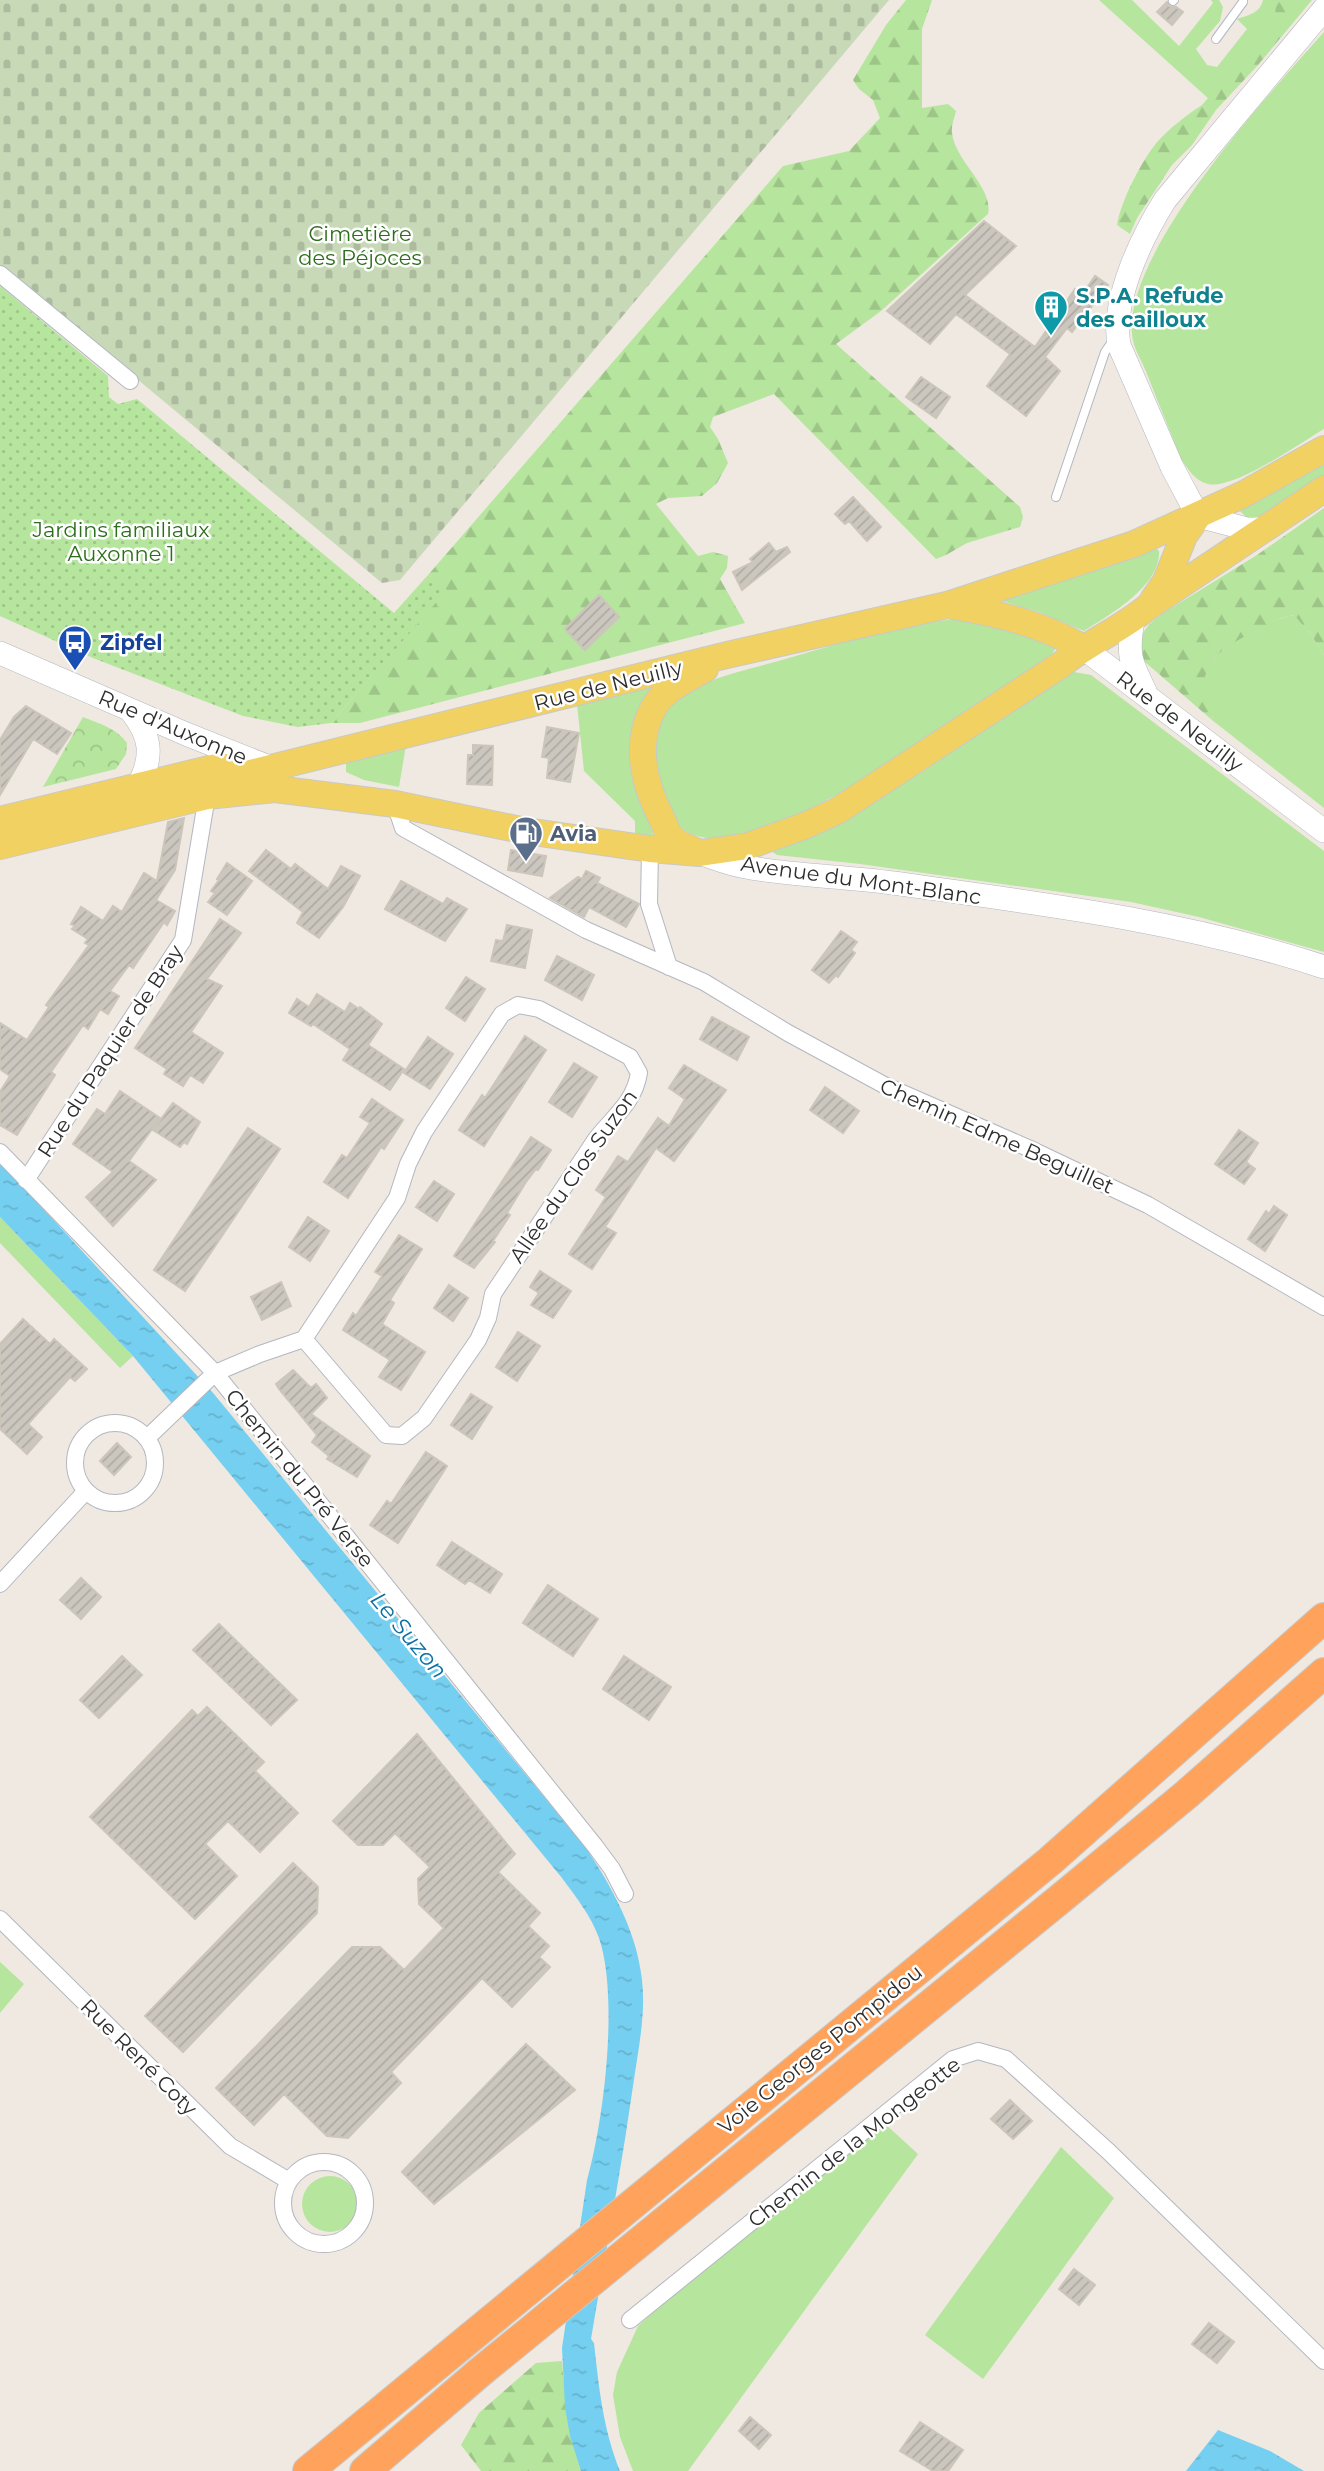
<svg xmlns="http://www.w3.org/2000/svg" width="1324" height="2471" viewBox="0 0 1324 2471" font-family="Montserrat,sans-serif">
<style>
.grass{fill:#b6e59e}
.forest{fill:url(#forest-firs)}
.cemetery{fill:url(#cemetery-stones)}
.park{fill:url(#park-crowns)}
.garden{fill:url(#garden-dots)}
.water{fill:url(#water-ripples)}
.building{fill:url(#building-hatch);stroke:#cbc5ba;stroke-width:2}
.lines{fill:none;stroke-linecap:round;stroke-linejoin:round}
.lane-casing{stroke:#b4b7c1;stroke-width:10}
.street-casing{stroke:#b4b7c1;stroke-width:18}
.secondary-casing{stroke:#b4b7c1;stroke-width:24}
.primary-casing{stroke:#c9c9c9;stroke-width:28}
.highway-casing{stroke:#c9c9c9;stroke-width:32}
.lane{stroke:#fff;stroke-width:8}
.street{stroke:#fff;stroke-width:16}
.secondary{stroke:#fff;stroke-width:23}
.primary{stroke:#f2d163;stroke-width:26}
.highway{stroke:#ffa35c;stroke-width:30}
.labels{text-anchor:middle;dominant-baseline:central;stroke-width:5;stroke-linejoin:round;paint-order:stroke}
.park-label{font-size:21px;fill:#2c6e1b;stroke:#fff}
.culture-label{font-size:21px;font-weight:bold;fill:#0d838f;stroke:#fff;text-anchor:start}
.transit-label{font-size:21px;font-weight:bold;fill:#164399;stroke:#fff;text-anchor:start}
.street-label{font-size:21px;fill:#2e2e2e;stroke:#fff}
.service-label{font-size:21px;font-weight:bold;fill:#4e5e75;stroke:#fff;text-anchor:start}
.water-label{font-size:23px;font-style:italic;fill:#0d6fa3;stroke:#fff}
</style>
<defs>
<pattern id="forest-firs" width="22" height="20" patternUnits="userSpaceOnUse" patternTransform="scale(1.75)"><rect width="22" height="20" fill="#b6e59e"/><path d="M5 1l3.5 6h-7zM16 11l3.5 6h-7z" fill="#9dc588"/></pattern>
<pattern id="cemetery-stones" width="16" height="16" patternUnits="userSpaceOnUse" patternTransform="scale(1.75)"><rect width="16" height="16" fill="#c8d9b8"/><path d="M2 7V4a2 2 0 0 1 4 0v3zM10 15v-3a2 2 0 0 1 4 0v3z" fill="#acbb9e"/></pattern>
<pattern id="park-crowns" width="20" height="18" patternUnits="userSpaceOnUse" patternTransform="scale(1.75)"><rect width="20" height="18" fill="#b6e59e"/><path d="M2 6a3 3 0 1 1 6 0M12 15a3 3 0 1 1 6 0" fill="none" stroke="#9dc588"/></pattern>
<pattern id="garden-dots" width="8" height="8" patternUnits="userSpaceOnUse" patternTransform="scale(1.75)"><rect width="8" height="8" fill="#b6e59e"/><path d="M2 2h.1M6 6h.1" fill="none" stroke="#9dc588" stroke-width="1.8" stroke-linecap="round"/></pattern>
<pattern id="water-ripples" width="26" height="14" patternUnits="userSpaceOnUse" patternTransform="scale(1.75)"><rect width="26" height="14" fill="#75cff0"/><path d="M2 4q2-2 4 0t4 0M15 11q2-2 4 0t4 0" fill="none" stroke="#66b2ce"/></pattern>
<pattern id="building-hatch" width="6" height="6" patternUnits="userSpaceOnUse" patternTransform="scale(1.75)"><rect width="6" height="6" fill="#cbc7bf"/><path d="M-1 1l2-2M0 6l6-6M5 7l2-2" fill="none" stroke="#afaba4"/></pattern>
</defs>
<rect width="100%" height="100%" fill="#efe9e1"/>
<path class="grass" d="M1099 0H1132L1179 46 1213 3 1211 0H1219L1223 7 1220 21 1196 49 1207 65 1217 67 1247 29 1237 19C1249 15 1260 13 1263 0H1299L1209 99Z
M1324 32V429C1300 443 1234 490 1208 484 1195 481 1188 469 1181 459 1170 431 1158 402 1147 374 1143 363 1135 351 1133 340 1116 259 1272 91 1324 32Z
M1324 462V477L1266 517H1246L1239 510Z
M1156 548 1159 551C1161 586 1109 615 1084 631L1039 612 1002 601 1005 597Z
M1295 615 1310 633 1324 655V808L1212 720C1216 706 1203 697 1203 684 1202 651 1268 619 1295 615Z
M954 619 972 620 1053 645 1055 649 1052 655C994 694 938 734 879 770 830 799 777 832 719 838 694 840 673 828 665 804 658 783 649 736 660 716 668 701 692 688 707 682 733 672 762 666 789 658 843 642 897 626 954 619Z
M1074 672 1091 675 1324 851V952L1199 917 1131 902 860 864 777 855 770 850 833 825 922 772 1066 674Z
M663 683 637 774 654 839 635 835V821L584 771 577 704Z
M406 745 399 787 364 780 346 772V761Z
M0 1217 133 1356 120 1368 0 1243Z
M0 1962 24 1984 0 2013Z
M884 2123 918 2154 688 2471H633L620 2437 613 2395 617 2372 638 2326 680 2288Z
M1061 2147 1114 2198 983 2379 925 2335Z
M302 2204a28 28 0 1 1 56 0a28 28 0 1 1-56 0Z"/>
<path class="forest" d="M906 0H932L922 29V108L948 104 956 111C954 119 951 126 952 133 955 161 994 188 988 214L881 311 836 344 1020 507 1023 517 1020 527 967 543 946 555 936 559 774 394 713 417 710 427 718 439 728 463 717 483 702 496 668 498 656 504 698 556 713 552 728 556 727 568 720 579 745 623 360 723H331L446 590 428 575 783 166 849 151 880 118 873 100 859 89 853 80 886 25Z
M1276 0H1312L1258 65 1216 110 1192 145 1172 165 1137 218 1130 234 1117 225C1121 201 1142 159 1159 140 1171 127 1187 115 1202 105L1275 20Z
M1324 508V655L1310 633 1294 615C1276 618 1265 626 1249 634 1224 648 1210 655 1203 684 1210 696 1216 706 1212 720L1145 662C1132 642 1144 628 1160 615L1257 555Z
M562 2361C565 2400 570 2434 581 2471H481L461 2445 479 2413 536 2363Z"/>
<path class="cemetery" d="M0 0H889L400 580 382 583 0 265Z"/>
<path class="park" d="M83 717C100 724 116 728 127 743L126 754 116 769 43 787Z"/>
<path class="garden" d="M0 286 108 376 109 397 118 404 137 399 394 613 428 575 447 590 331 723 298 727 243 716 93 658 0 616Z"/>
<path class="water" d="M0 1162 214 1394 586 1848C612 1887 637 1932 642 1980 646 2015 638 2051 633 2086 621 2171 605 2255 591 2339L594 2343C599 2388 603 2429 620 2471H581L570 2436 565 2407 562 2348 587 2180C604 2120 619 1997 599 1938 591 1916 576 1897 562 1878L133 1356 0 1217Z
M1218 2430 1270 2451 1304 2471H1186Z"/>
<path class="building" d="M1167 2 1169 6 1176 7 1183 12 1172 25 1157 12Z
M984 221 1016 246 965 295 1035 347 1075 289 1082 295 1095 276 1108 285 1072 332 1067 328 1045 357 1060 371 1026 416 987 386 1010 354 956 314 930 344 887 311Z
M921 377 950 397 936 418 906 397Z
M853 497 881 527 867 541 849 521 845 524 835 514Z
M769 543 776 552 787 547 790 552 742 590 733 572 753 562 750 559Z
M599 595 619 617 585 650 565 629Z
M26 706 71 733 57 754 33 739 0 795V740L14 717Z
M547 727 579 733 570 782 547 778 549 758 542 757Z
M473 745 493 746 492 785 467 784 468 755H473Z
M184 818 175 870 156 900 175 911 167 925 164 922 133 968 129 965 110 991 119 996 108 1014 100 1009 88 1029 83 1025 51 1072 55 1075 17 1135 0 1125V1092L10 1076 0 1069V1023L27 1040 49 1007 46 1005 89 945 85 943 88 939 72 929 75 926 71 924 81 907 103 921 113 906 122 912 144 873 157 881 168 822Z
M266 850 291 869 295 864 328 889 341 866 360 876 343 907 319 938 297 923 303 912 249 871Z
M511 850 546 856 542 876 508 870Z
M227 863 252 881 227 915 208 902 215 893 211 891 219 880 217 879Z
M586 871 600 878 597 883 639 904 626 927 589 907 584 917 550 898 578 877 582 879Z
M401 881 443 904 447 898 467 909 445 941 385 909Z
M220 919 241 933 207 979 222 986 191 1032 223 1053 203 1083 190 1075 183 1086 164 1074 167 1069 135 1048Z
M507 925 532 930 525 968 491 961 496 940 503 941Z
M841 931 857 942 851 950 855 953 838 977 836 975 829 983 812 970Z
M557 956 594 975 582 1000 545 980Z
M466 977 485 989 465 1021 446 1008Z
M317 994 345 1012 350 1003 359 1009 360 1007 382 1024 368 1045 404 1069 390 1090 343 1060 350 1049 313 1024 311 1026 289 1013 297 999 309 1007Z
M712 1017 749 1037 737 1060 700 1039Z
M525 1036 546 1050 484 1146 459 1130 482 1095 485 1098Z
M428 1037 453 1054 430 1089 404 1073Z
M574 1063 597 1077 572 1117 549 1102Z
M684 1065 726 1090 674 1161 656 1148 605 1227 616 1233 592 1269 569 1254 606 1197 596 1190 618 1156 628 1162 658 1118 669 1126 685 1099 669 1088Z
M825 1087 859 1111 843 1133 810 1110Z
M120 1091 160 1118 129 1161 156 1180 113 1226 86 1197 113 1172 73 1144 97 1109 105 1114Z
M372 1099 403 1120 384 1149 381 1147 348 1198 324 1182 342 1155 347 1158 370 1123 360 1117Z
M173 1103 200 1122 187 1144 184 1142 180 1147 153 1130Z
M248 1128 280 1149 185 1291 154 1270Z
M1239 1130 1258 1143 1246 1162 1255 1169 1244 1184 1215 1164Z
M531 1137 551 1150 538 1170 536 1169 526 1182 507 1213 510 1215 493 1241 495 1242 474 1268 454 1256Z
M434 1181 454 1194 437 1221 416 1207Z
M1274 1206 1287 1215 1265 1251 1248 1239 1266 1211 1269 1214Z
M308 1217 329 1231 310 1261 289 1247Z
M399 1235 422 1249 390 1300 394 1303 382 1324 425 1352 401 1390 379 1377 390 1360 343 1330 353 1313 356 1316 382 1276 375 1272Z
M540 1271 571 1291 553 1318 531 1305 539 1293 530 1287Z
M281 1282 291 1306 262 1320 251 1297Z
M449 1285 468 1298 453 1321 434 1308Z
M23 1319 50 1344 54 1339 87 1369 75 1381 70 1377 28 1424 42 1437 27 1454 0 1429V1344Z
M518 1332 540 1346 517 1381 496 1367Z
M293 1370 311 1388 316 1384 327 1398 311 1414 370 1456 357 1477 327 1459 329 1456 312 1442 317 1435 279 1389 276 1384Z
M471 1394 492 1407 472 1439 451 1425Z
M117 1443 131 1457 114 1475 100 1461Z
M426 1452 447 1466 398 1543 370 1525 387 1501 391 1504Z
M452 1542 502 1574 490 1593 469 1580 465 1584 437 1565Z
M81 1578 101 1597 81 1619 60 1600Z
M548 1585 598 1619 573 1656 523 1623Z
M219 1624 297 1700 271 1725 193 1650Z
M122 1656 142 1675 99 1718 80 1700Z
M624 1656 671 1687 649 1720 603 1689Z
M207 1707 264 1762 255 1771 298 1813 260 1852 228 1821 205 1844 237 1876 195 1919 90 1817 192 1710 198 1716Z
M417 1734 515 1854 498 1872 540 1913 528 1926 549 1946 539 1957 550 1967 512 2007 482 1978 391 2072 401 2083 348 2138 327 2136 284 2094 254 2125 216 2088 352 1947H380L404 1970 444 1928 419 1904 418 1879 430 1867 395 1833 383 1845H358L333 1821Z
M293 1863 318 1887 317 1913 183 2052 145 2016Z
M526 2044 575 2090 434 2204 402 2172Z
M1010 2100 1032 2121 1013 2139 991 2119Z
M1074 2269 1095 2285 1079 2305 1059 2289Z
M1209 2323 1234 2342 1217 2363 1192 2344Z
M750 2417 771 2435 759 2449 739 2431Z
M920 2422 963 2450 948 2471H933L900 2451Z"/>
<g class="lines">
<g class="lane-casing">
<path id="lane" d="M1173 1 1174 0
M1216 39 1243 2
M1056 497 1105 352 1114 339"/>
</g>
<g class="street-casing">
<path id="street" d="M0 274 130 381
M395 804 403 828 586 930 704 982 788 1033 884 1085 1028 1148 1148 1205 1324 1307
M650 849 649 904 669 967
M0 1152 215 1373 595 1846 612 1869 625 1894
M26 1180 183 940 207 796
M75 1463a40 40 0 1 1 80 0a40 40 0 1 1-80 0Z
M147 1438 215 1373 260 1354 304 1339 397 1198 408 1164 424 1132 502 1014 518 1005 539 1009 630 1057 639 1073C634 1103 614 1116 596 1139L493 1294 488 1318 478 1340 424 1418 402 1436 386 1435 304 1339
M0 1584 86 1491
M0 1919 230 2146 289 2181
M283 2203a41 41 0 1 1 82 0a41 41 0 1 1-82 0Z
M630 2320 953 2059 978 2051 1006 2059 1108 2151 1324 2361"/>
</g>
<g class="secondary-casing">
<path id="secondary" d="M1264 529H1247L1198 516 1172 467 1119 345C1111 300 1142 237 1165 200L1324 9
M1133 620C1127 654 1130 661 1145 691
M1082 647 1324 831
M0 653 186 734 269 767
M131 711C151 736 154 756 138 786
M700 853C713 858 727 863 741 866 788 876 844 876 893 883 1038 903 1185 921 1324 967"/>
</g>
<g class="primary-casing">
<path id="primary" d="M1153 600 1166 581 1184 536 1198 516
M948 605C999 614 1037 622 1082 647
M214 782 727 655 947 605 1134 544 1244 494 1324 449
M0 820 217 767H234
M0 846 207 796 275 789 395 804 526 831 650 849 700 853 748 846 804 826 837 811 1062 664C1089 642 1122 629 1149 606L1324 489
M695 851C689 847 677 844 672 838 667 834 665 825 662 819 644 784 633 744 654 707 663 690 689 678 705 669"/>
</g>
<g class="highway-casing">
<path id="highway" d="M308 2471 1050 1861 1324 1618
M365 2471 479 2373 1060 1899 1187 1794 1324 1673"/>
</g>
<use href="#lane" class="lane"/>
<use href="#street" class="street"/>
<use href="#secondary" class="secondary"/>
<use href="#primary" class="primary"/>
<use href="#highway" class="highway"/>
</g>
<defs>
<g id="building-pin" transform="scale(1.75)"><path d="M0 17L-7.5 6A9.5 9.5 0 1 1 7.5 6Z" fill="#0f9aa8" stroke="#fff"/><path d="M-4-6H4V6H1V3H-1V6H-4ZM-2.5-4.3h1.7v1.8h-1.7ZM.8-4.3h1.7v1.8H.8ZM-2.5-1h1.7V.8h-1.7ZM.8-1h1.7V.8H.8Z" fill="#fff"/></g>
<g id="bus-pin" transform="scale(1.75)"><path d="M0 17L-7.5 6A9.5 9.5 0 1 1 7.5 6Z" fill="#1a4fb4" stroke="#fff"/><path d="M-5-6H5V4H4V6H2V4H-2V6H-4V4H-5ZM-3.5-4V0h7V-4ZM-3.5 1.2v1.5H-2V1.2ZM2 1.2v1.5H3.5V1.2Z" fill="#fff"/></g>
<g id="fuel-pin" transform="scale(1.75)"><path d="M0 17L-7.5 6A9.5 9.5 0 1 1 7.5 6Z" fill="#5c6f8a" stroke="#fff"/><path d="M-5.5-6h7V0h2V4h1.3V-2.5L3-4.5l.8-.8L6-3V5H2.5V1h-1V6h-7ZM-4.2-4.7v3.2H.2V-4.7Z" fill="#fff"/></g>
</defs>
<g fill-rule="evenodd">
<use href="#building-pin" x="1051" y="307"/>
<use href="#bus-pin" x="75" y="642"/>
<use href="#fuel-pin" x="526" y="833"/>
</g>
<g class="labels">
<g class="park-label">
<text x="360" y="233">Cimetière<tspan x="360" dy="24">des Péjoces</tspan></text>
<text x="121" y="529">Jardins familiaux<tspan x="121" dy="24">Auxonne 1</tspan></text>
</g>
<g class="culture-label">
<text x="1076" y="295">S.P.A. Refude<tspan x="1076" dy="24">des cailloux</tspan></text>
</g>
<g class="transit-label">
<text x="100" y="642">Zipfel</text>
</g>
<g class="street-label">
<text transform="translate(608 685) rotate(-14)">Rue de Neuilly</text>
<text transform="translate(1180 721) rotate(37)">Rue de Neuilly</text>
<text transform="translate(173 727) rotate(23)">Rue d'Auxonne</text>
<text transform="translate(861 880) rotate(8)">Avenue du Mont-Blanc</text>
<text transform="translate(110 1051) rotate(-57)">Rue du Paquier de Bray</text>
<text transform="translate(997 1136) rotate(24)">Chemin Edme Beguillet</text>
<text transform="translate(573 1176) rotate(-55)">Allée du Clos Suzon</text>
<text transform="translate(300 1478) rotate(51)">Chemin du Pré Verse</text>
<text transform="translate(820 2049) rotate(-39)">Voie Georges Pompidou</text>
<text transform="translate(139 2057) rotate(45)">Rue René Coty</text>
<text transform="translate(854 2142) rotate(-38)">Chemin de la Mongeotte</text>
</g>
<g class="service-label">
<text x="550" y="833">Avia</text>
</g>
<g class="water-label">
<text transform="translate(409 1635) rotate(50)">Le Suzon</text>
</g>
</g>
</svg>
